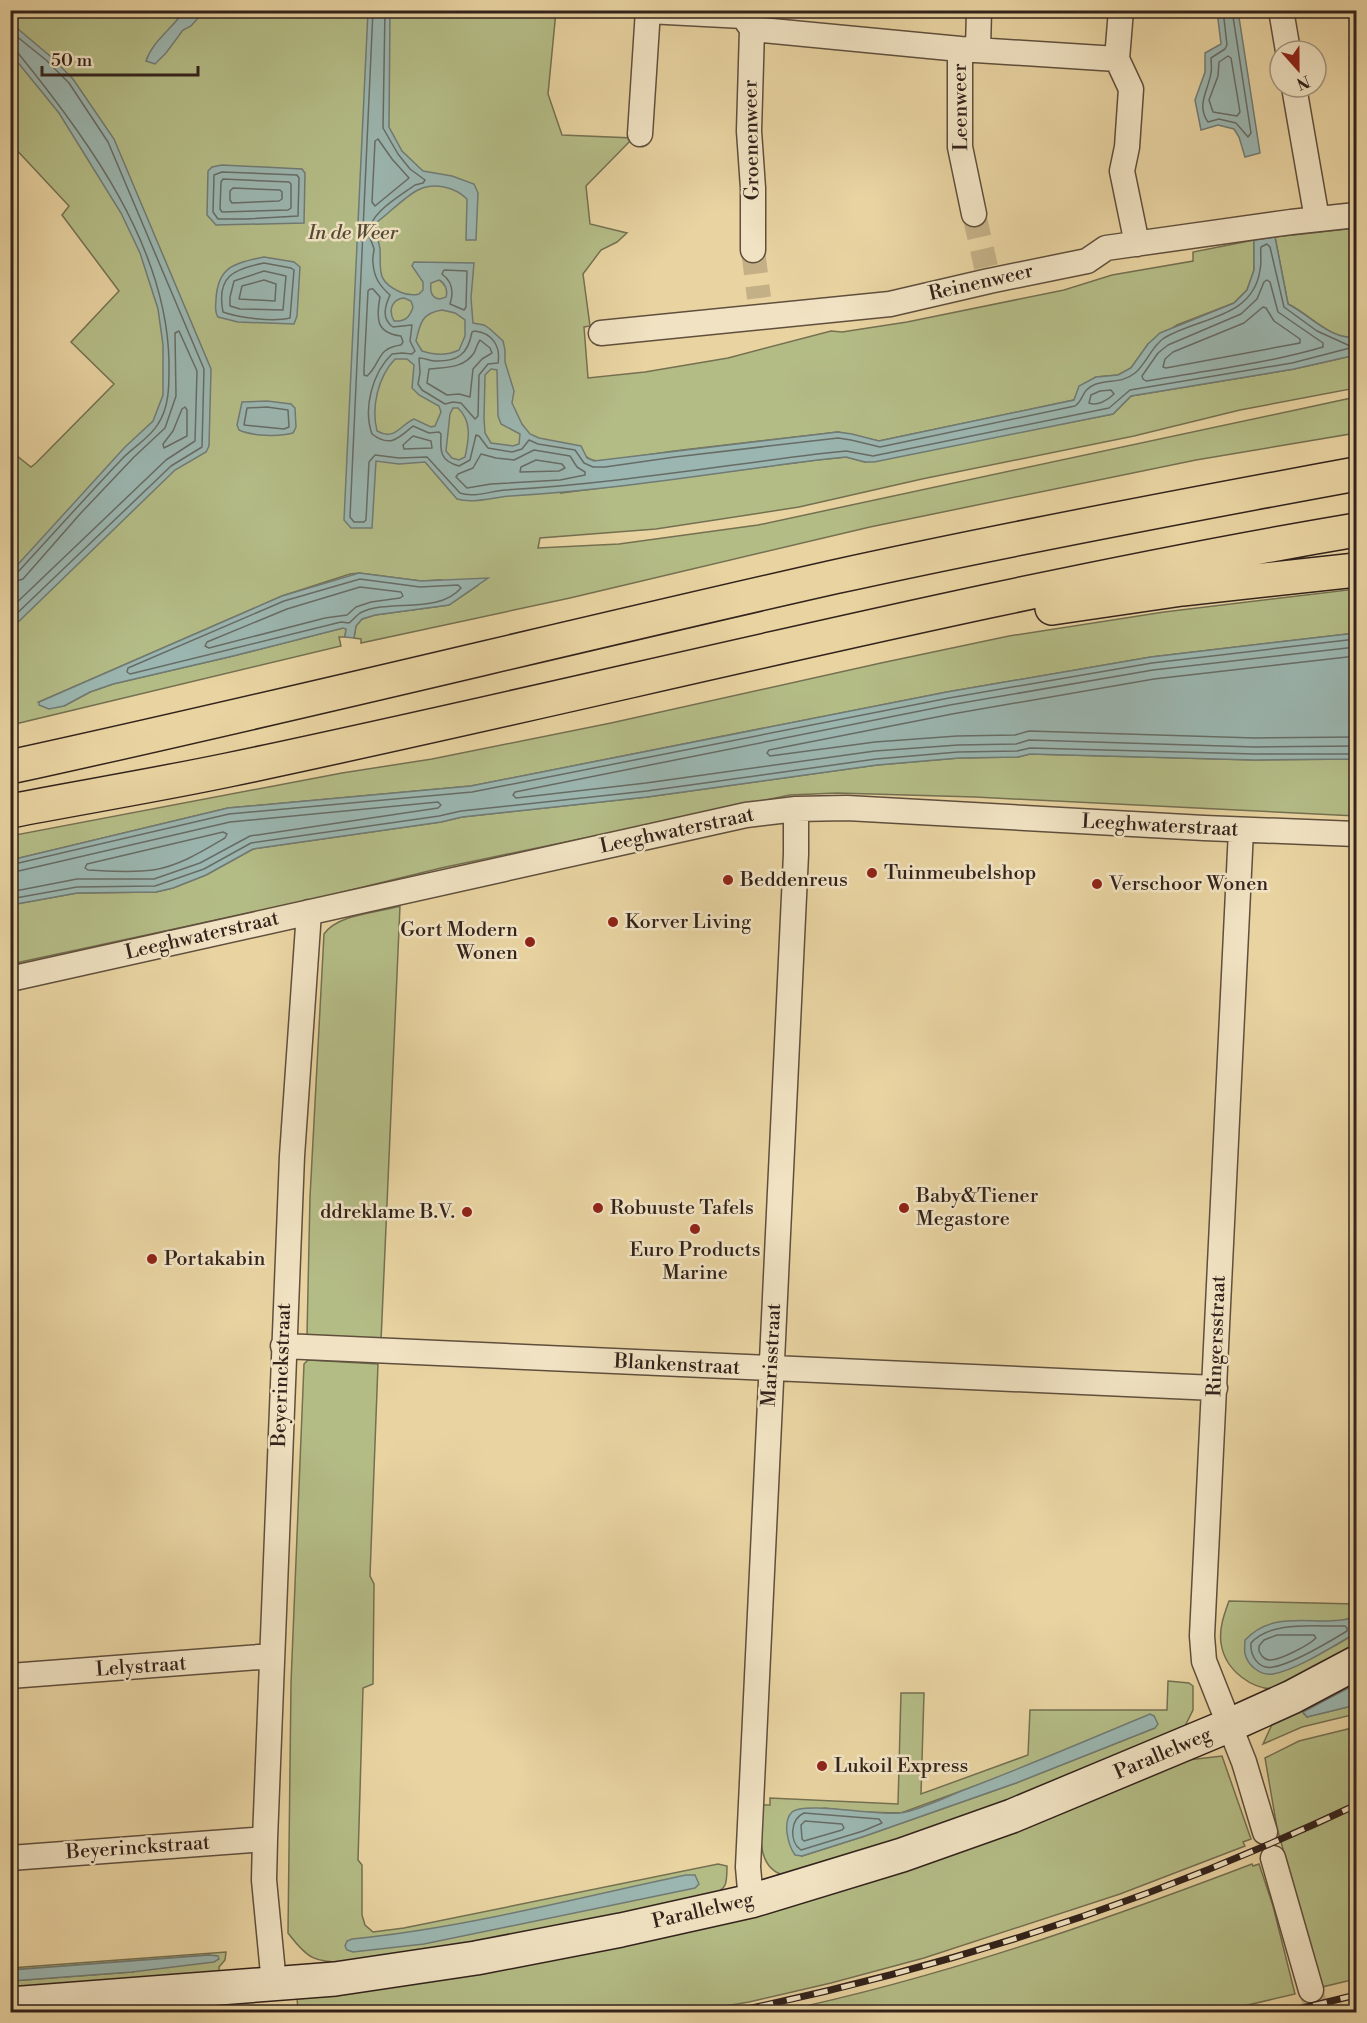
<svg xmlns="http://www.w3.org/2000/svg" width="1367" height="2023" viewBox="0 0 1367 2023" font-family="'Libre Bodoni',serif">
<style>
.green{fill:#b4bc86;stroke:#747051;stroke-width:1.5;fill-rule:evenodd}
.water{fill:#9bb6b0;stroke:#717b75;stroke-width:1.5;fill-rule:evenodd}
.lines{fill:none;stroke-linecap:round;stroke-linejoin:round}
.shore{stroke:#676c66;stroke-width:1.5}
.minor-tunnel{stroke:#c4b086;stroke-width:24;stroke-dasharray:24 12;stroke-linecap:butt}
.minor-casing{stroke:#604f3d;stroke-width:27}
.secondary-casing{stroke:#33231c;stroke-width:36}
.motorway-casing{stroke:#33231c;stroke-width:36}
.minor{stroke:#f0e2c2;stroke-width:24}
.secondary{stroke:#f0e2c2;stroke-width:33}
.motorway{stroke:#e8d3a1;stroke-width:33}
.rail-casing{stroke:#33231c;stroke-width:7}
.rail{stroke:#f0e2c2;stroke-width:4.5;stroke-dasharray:14;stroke-linecap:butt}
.poi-dot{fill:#8f2418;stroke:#f0e2c2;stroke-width:2}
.labels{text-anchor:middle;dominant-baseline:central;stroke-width:5;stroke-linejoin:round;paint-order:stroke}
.street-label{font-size:20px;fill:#33231c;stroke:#f0e2c2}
.park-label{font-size:20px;font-style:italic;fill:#534936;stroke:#f0e2c2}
.poi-label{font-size:20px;fill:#33231c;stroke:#f0e2c2;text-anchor:start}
</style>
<rect width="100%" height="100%" fill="#e8d3a1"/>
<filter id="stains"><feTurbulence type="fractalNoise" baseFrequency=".00333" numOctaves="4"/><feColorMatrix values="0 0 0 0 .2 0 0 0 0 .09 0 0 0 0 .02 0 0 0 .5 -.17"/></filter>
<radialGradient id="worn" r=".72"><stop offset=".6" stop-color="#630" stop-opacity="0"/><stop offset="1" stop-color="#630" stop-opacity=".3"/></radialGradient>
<path class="green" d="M11 11H556L548 94 562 135 633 138 586 186 590 224 627 233 617 242 601 250 583 274 590 326 584 327 588 378 645 372 728 358 831 331 842 332 907 322 1064 290 1112 275 1193 261V252L1254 240V270L1247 290 1234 303 1177 325 1148 344 1131 368 1118 375 1096 377 1080 386 1074 400 879 441 838 432 674 451 605 461C596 461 589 461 584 454L561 493 817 460 846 457 865 462 1113 414 1131 396 1294 369 1356 355V388L1240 410 1134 436 922 479 799 507 656 529 540 538 538 548 619 544 758 525 1356 397V433L1196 460 870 527 570 598 361 643V639L354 638 356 626 362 619 375 615 449 605 477 586 440 580 421 581 359 573 350 574 282 596 39 702 64 706 90 692 113 684 233 656 343 628 346 629 345 637H339L341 646 11 725V453L12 452 31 467 36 463 114 384 71 342 119 291 62 215 69 206 11 144V132L13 129 10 127Z
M1356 228V337C1330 340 1311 315 1288 304L1275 237Z
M1356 589V633L1151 657 947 692 471 786 228 808 11 860 10 836 342 773 432 759 611 723 881 663 1009 636 1164 612Z
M1030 754 1255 760 1356 759V816L975 797 837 793 790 795 441 868 310 900 11 964 10 905 77 893 156 892 173 888 206 875 253 849 441 822 462 817 647 797 877 765 959 758 1018 757Z
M400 906 381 1341 307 1335 310 1197 324 934C338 914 377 913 400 906Z
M308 1360 378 1364 370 1576 374 1584 373 1684 363 1688 358 1860 362 1865V1915L365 1925 373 1932 404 1928 718 1864 727 1866C727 1886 727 1888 709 1897L614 1917 350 1963C315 1961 310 1962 288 1933L291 1683 304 1364Z
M1229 1601 1356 1604V1616L1345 1620 1336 1645 1356 1633V1650L1279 1689C1253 1691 1225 1671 1221 1643 1219 1628 1224 1615 1229 1601Z
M1356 1675V1684L1303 1713 1307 1717 1356 1705V1714L1302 1727 1263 1744 1275 1718Z
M1168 1681 1189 1683 1193 1686V1710L1182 1732 1045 1790 788 1876C754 1871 761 1830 762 1805H770V1798L898 1804 901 1693H924L921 1794 1028 1755 1030 1710H1167ZM1150 1715 1154 1716 1155 1728 1016 1783 865 1836 802 1856 824 1808 860 1812 901 1813 1013 1772Z
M1356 1727V1979L1322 1987 1277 1828 1265 1758 1299 1741Z
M1222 1756 1251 1839 1243 1842 1245 1846 1120 1894 924 1958 831 1983 749 2002 689 2012H298L297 1997 446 1978 1179 1761Z
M1252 1864 1253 1866 1259 1864 1273 1906 1295 1994 1218 2012H778C940 1978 1097 1923 1252 1864Z
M226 1952 225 1960 219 1967V1974L11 1990V1981L132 1972 210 1955 11 1970V1968Z"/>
<path class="water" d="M184 11H209L198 18 191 26 183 30 166 53 155 64 146 61C153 40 173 28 184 11Z
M368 11H390L389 127 402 151 423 171 452 176 474 184 478 193 476 240H466L467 199C455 187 434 182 418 190 407 195 388 214 377 222 373 235 379 238 380 249 381 271 376 281 400 292 407 295 412 296 419 294L423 290V282L412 266 414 262 474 263 471 298 473 323 484 325 490 329 503 341 505 350V362L514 391 512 403 522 424 530 434 539 438 581 446 587 458 594 461 838 432 852 434 879 441 1074 400 1079 386 1096 377 1118 375 1131 368 1148 344 1160 333 1234 303 1247 290 1254 270V240L1275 237 1288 304C1310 315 1330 340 1356 337V355L1294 369 1131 396 1113 414 874 462H865L846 457 817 460C716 473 614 490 511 496 494 497 473 504 457 499L425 462 399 464 376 461 372 528H351L344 520ZM439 280C445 283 448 290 446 297L440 299C431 298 430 291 431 283ZM404 298 411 301 413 307C410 317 405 322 394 321 388 310 392 299 404 298ZM442 310 455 313 465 320V336L459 350C446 356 435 355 422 351L416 341C420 323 422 313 442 310ZM395 359H407L414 365 412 388 419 395 439 406 441 412 435 426 431 427 414 419C400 425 395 441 377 431 371 407 378 377 395 359ZM491 369 497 370 498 416 501 424 520 434 519 444 513 446 491 443 485 433 484 419 485 375ZM453 408H458C472 421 469 439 465 457L459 460 452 458 446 451 450 414Z
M1217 11H1238L1260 153 1245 157 1239 137 1234 129 1218 125 1201 130 1195 100 1205 72V53L1221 44Z
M11 23 50 56 73 79 114 139 211 369 209 446 206 452 175 470 11 629V572L125 447 153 421 163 395V345L158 309 140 253 121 213 59 113 11 54Z
M222 165 302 169 305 173 304 223 216 225 207 215 208 171 212 167Z
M264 257 294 262 300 267 297 316 294 324 238 322 218 317C214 311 216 305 216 299 218 266 235 263 264 257Z
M267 401 291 404 295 408 296 427 293 433C279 437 252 436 239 430L237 425 242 402Z
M359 573 421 581 488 578 449 605 375 615 362 619 356 626 354 638 345 637 346 629 343 628 233 656 113 684 90 692 64 706 49 709 39 705V702L282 596Z
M1356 633V759L1255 760 1030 754 1018 757 959 758 877 765 647 797 462 817 441 822 253 849 206 875 173 888 156 892 77 893 11 905V860L228 808 471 786 947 692 1151 657Z
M1356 1616V1633C1335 1645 1297 1670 1273 1674 1261 1676 1248 1666 1245 1654 1244 1650 1245 1644 1245 1640 1269 1615 1297 1621 1329 1621 1339 1620 1347 1621 1356 1616Z
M1356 1684V1705L1307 1717 1303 1712Z
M1150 1714 1154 1716 1158 1724 1155 1728 1016 1783 865 1836 802 1856 795 1855C788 1845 782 1822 792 1812 803 1801 879 1816 900 1813 918 1811 946 1797 964 1790 1027 1766 1088 1740 1150 1714Z
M686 1875H695L699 1884 695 1888 424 1944 353 1952 347 1950 345 1946 347 1941 352 1939C465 1928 576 1898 686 1875Z
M210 1955 218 1956 219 1959 214 1962 132 1972 11 1981V1970Z"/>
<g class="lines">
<path class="shore" d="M373 10 350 517 354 522H364L366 520 369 462 375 455 399 458 427 457 460 493C473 498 492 491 505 490 610 484 713 467 817 454L846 451 873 456 1109 408 1130 390 1292 363 1350 348 1348 345 1317 331 1284 307 1270 247 1267 244 1261 247C1260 255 1262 263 1260 270 1253 319 1198 317 1164 338 1151 347 1147 363 1135 373 1121 384 1110 379 1096 384 1080 390 1085 399 1075 406L880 447 851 440 838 438 675 457 605 467H593L584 463 575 450 538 444 529 440 522 449 512 452 488 448 479 436 476 435 470 460 459 466C440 461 440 451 441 434L439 432 429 433 413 426C399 438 390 448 372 434 363 409 372 373 392 354L402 353 412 354 415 351 410 341 412 325 393 327C381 319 385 306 390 295 380 286 374 278 373 263 372 258 374 253 374 249 373 244 370 240 369 235 367 214 400 196 415 185L423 183 425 180 410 169 398 154 383 128 385 10
M1223 10 1227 45 1225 49 1211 58C1211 63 1212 68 1211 73 1208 91 1196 105 1208 122L1219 119 1236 123 1248 137 1251 133 1232 10
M10 31 46 60 69 83 108 142 204 369 202 447 171 466 10 620
M10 51 18 53C88 139 167 247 169 362 169 383 170 406 158 424 150 438 133 447 122 459 86 497 52 535 17 573L10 576
M1228 56 1231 58 1240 112 1237 116 1213 112 1209 100 1218 76 1219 62Z
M378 139 392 159 409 178 375 206 372 202 375 141Z
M222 172 297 175 299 178 298 216 246 219H218L213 212 214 175Z
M223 179 289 182 291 184V208L288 210 222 212 220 209 221 182Z
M233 188 280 190 282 192V199L279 201 232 203 230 200V191Z
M264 263 291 268 294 270 290 318C273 322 239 318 223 312 216 276 234 269 264 263Z
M444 270 467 271 466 307 464 310 450 304C454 292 453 282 442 274Z
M264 271 286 276 283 310 240 309 230 306V297L234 281Z
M264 280 276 284 275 301 239 299 242 286Z
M1267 280 1270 282 1278 312 1323 343V347C1265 364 1204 371 1146 381L1143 379 1142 376 1158 353 1168 345 1241 314 1257 299 1264 282Z
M370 289H373L380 297C376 319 376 333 401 336L403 342 401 345C376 348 381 364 367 376L364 375V370L368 291Z
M1263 307 1266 308 1274 321 1300 339V343L1166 368 1163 367 1165 359 1173 352 1244 323Z
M475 331C492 333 501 346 498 363L488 364 479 375 478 416 475 419 461 403 453 402 445 404 422 390 418 384 420 373 419 358C424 358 428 360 434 361 457 362 468 355 472 332Z
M480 340 490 348 492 353 482 359 473 369 470 397 459 394 447 395 427 383 429 369C445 367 463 369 474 353 476 349 477 344 480 340Z
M1111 390 1114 394C1107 401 1097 406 1089 403L1091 395 1100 391Z
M185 407 187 410V436L164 448 163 444 173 431 182 409Z
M267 407 288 410 289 427 284 429 244 425 247 408Z
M413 436 431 441 432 448 404 449 403 445Z
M534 450 570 456 577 467 585 472V475L560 480 491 484 467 488 456 477 458 474 473 468 481 454 496 458 514 460Z
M536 460 562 464 565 468 559 471 520 472 521 467Z
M360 579 420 587 458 585 461 588C438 615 389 598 360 613 356 616 353 620 349 623L341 622 130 674 127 672 128 668 284 601Z
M10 583 23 579 80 514 134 457 165 428 176 396 175 333 179 331 197 371 195 441 166 460 10 609
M360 587 401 592 403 596 400 598 371 602 356 607 347 615 325 618 209 648 205 646 207 642 287 609Z
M1356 647 1153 670 950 705 515 792 513 795 516 798 646 783 875 751 958 745 1016 744 1029 740 1255 747 1356 746
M1356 656 1154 679 952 714 769 750 767 753 770 756 875 742 957 736 1015 735 1029 731 1255 738 1356 737
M223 832 227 834 225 838C203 851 179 866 153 870 132 873 109 871 88 870L85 868 87 864Z
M10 865 229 814 472 792 949 698 1152 663 1356 639
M10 873 230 822 438 802 441 805 438 808 250 836 200 863 154 879H77L10 892
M10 899 77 887 155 886 204 869 251 843 439 816 461 811 647 791 876 759 958 752 1017 751 1030 748 1255 754H1356
M1345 1626 1347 1628V1631C1329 1642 1293 1664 1273 1667 1258 1670 1250 1655 1251 1643 1271 1620 1316 1627 1345 1626Z
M1277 1635H1314L1316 1638C1309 1645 1279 1661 1269 1660 1263 1659 1261 1655 1259 1651V1646L1264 1640Z
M804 1813 879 1819 882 1823 863 1831 801 1850C789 1842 790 1819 804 1813Z
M805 1821 842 1824 844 1828 842 1830 804 1841 802 1839 801 1825Z"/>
<path class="minor-tunnel" d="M974 214 986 267
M753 250 759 298
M1311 1990 1317 2012"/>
<g class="minor-casing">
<path id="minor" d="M1121 10 1117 59 1131 89 1127 147 1122 171 1137 244
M1281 10 1288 51
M648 11 743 16 752 29 960 49
M752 29 749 131 753 188V250
M978 49 979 10
M1294 87 1317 219
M640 134 648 10
M974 214 960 147V49L1117 59
M601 333 890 304 989 281 1087 261 1106 248 1291 222 1356 215
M1241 830 1202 1636 1204 1661 1244 1762 1265 1832
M10 979 746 815 796 809 847 808 1204 828 1356 834
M283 1346 1215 1388
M10 1676 272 1656
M10 1858 265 1839
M1273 1858 1311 1990
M751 1901 748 1867 796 854V809
M274 1984 264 1880 265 1839 292 1156 309 912"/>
</g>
<g class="secondary-casing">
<path id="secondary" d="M10 2004 335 1979 476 1958 621 1930 751 1901 902 1855 1012 1816 1230 1725 1292 1697 1356 1663"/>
</g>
<g class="motorway-casing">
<path id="motorway" d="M1052 608 1182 589 1356 570
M10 767C286 707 559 639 834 577 1007 539 1182 506 1356 474
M10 811C83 797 156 785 228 770 605 691 977 594 1356 530"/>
</g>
<use href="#minor" class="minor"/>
<use href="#secondary" class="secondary"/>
<use href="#motorway" class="motorway"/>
<g class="rail-casing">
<path id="rail" d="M732 2012C948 1968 1157 1899 1356 1805
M1286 2012 1356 1995
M1341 2012 1356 2009"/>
</g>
<use href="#rail" class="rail"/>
</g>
<g class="poi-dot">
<circle cx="872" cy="873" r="6"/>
<circle cx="728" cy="880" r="6"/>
<circle cx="1097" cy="884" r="6"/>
<circle cx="613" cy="922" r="6"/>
<circle cx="530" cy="942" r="6"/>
<circle cx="598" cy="1208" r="6"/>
<circle cx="904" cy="1208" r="6"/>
<circle cx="467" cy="1212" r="6"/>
<circle cx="695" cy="1229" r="6"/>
<circle cx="152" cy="1259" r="6"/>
<circle cx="822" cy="1766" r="6"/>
</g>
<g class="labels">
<g class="street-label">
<text transform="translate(961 107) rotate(-91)">Leenweer</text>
<text transform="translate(752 140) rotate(-91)">Groenenweer</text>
<text transform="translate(981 283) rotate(-13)">Reinenweer</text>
<text transform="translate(1160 826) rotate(3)">Leeghwaterstraat</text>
<text transform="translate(677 831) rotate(-12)">Leeghwaterstraat</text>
<text transform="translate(202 936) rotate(-13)">Leeghwaterstraat</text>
<text transform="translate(1217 1336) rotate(-88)">Ringersstraat</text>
<text transform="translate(772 1355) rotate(-87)">Marisstraat</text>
<text transform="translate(677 1365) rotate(3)">Blankenstraat</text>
<text transform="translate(282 1375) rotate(-88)">Beyerinckstraat</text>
<text transform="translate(141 1667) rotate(-4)">Lelystraat</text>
<text transform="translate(1163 1754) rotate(-23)">Parallelweg</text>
<text transform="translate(138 1848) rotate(-4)">Beyerinckstraat</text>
<text transform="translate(703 1911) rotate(-13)">Parallelweg</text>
</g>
<g class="park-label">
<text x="353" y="233">In de Weer</text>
</g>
<g class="poi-label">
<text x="884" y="873">Tuinmeubelshop</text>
<text x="740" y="880">Beddenreus</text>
<text x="1109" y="884">Verschoor Wonen</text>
<text x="625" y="922">Korver Living</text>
<text x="518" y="930" text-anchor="end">Gort Modern<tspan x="518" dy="23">Wonen</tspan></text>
<text x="916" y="1196">Baby&amp;Tiener<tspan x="916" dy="23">Megastore</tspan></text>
<text x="610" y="1208">Robuuste Tafels</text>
<text x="455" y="1212" text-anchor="end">ddreklame B.V.</text>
<text x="695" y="1250" text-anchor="middle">Euro Products<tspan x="695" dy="23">Marine</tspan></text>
<text x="164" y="1259">Portakabin</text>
<text x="834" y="1766">Lukoil Express</text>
</g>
</g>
<rect width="1367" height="2023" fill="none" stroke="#e8d3a1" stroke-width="36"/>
<rect x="12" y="12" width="1343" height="1999" fill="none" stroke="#33231c" stroke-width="3"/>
<rect x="18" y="18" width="1331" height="1987" fill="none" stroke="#33231c" stroke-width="1.5"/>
<g transform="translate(1298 69) rotate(159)"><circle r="28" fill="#f0e2c2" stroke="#a49680" stroke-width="1.5"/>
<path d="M0-4.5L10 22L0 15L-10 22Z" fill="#8f2418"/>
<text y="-9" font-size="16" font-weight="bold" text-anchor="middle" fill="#33231c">N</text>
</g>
<path d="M42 66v9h156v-9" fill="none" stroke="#33231c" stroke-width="3"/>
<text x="51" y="66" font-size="18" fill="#33231c" stroke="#f0e2c2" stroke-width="4.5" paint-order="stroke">50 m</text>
<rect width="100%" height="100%" filter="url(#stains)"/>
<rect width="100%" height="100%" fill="url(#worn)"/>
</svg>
